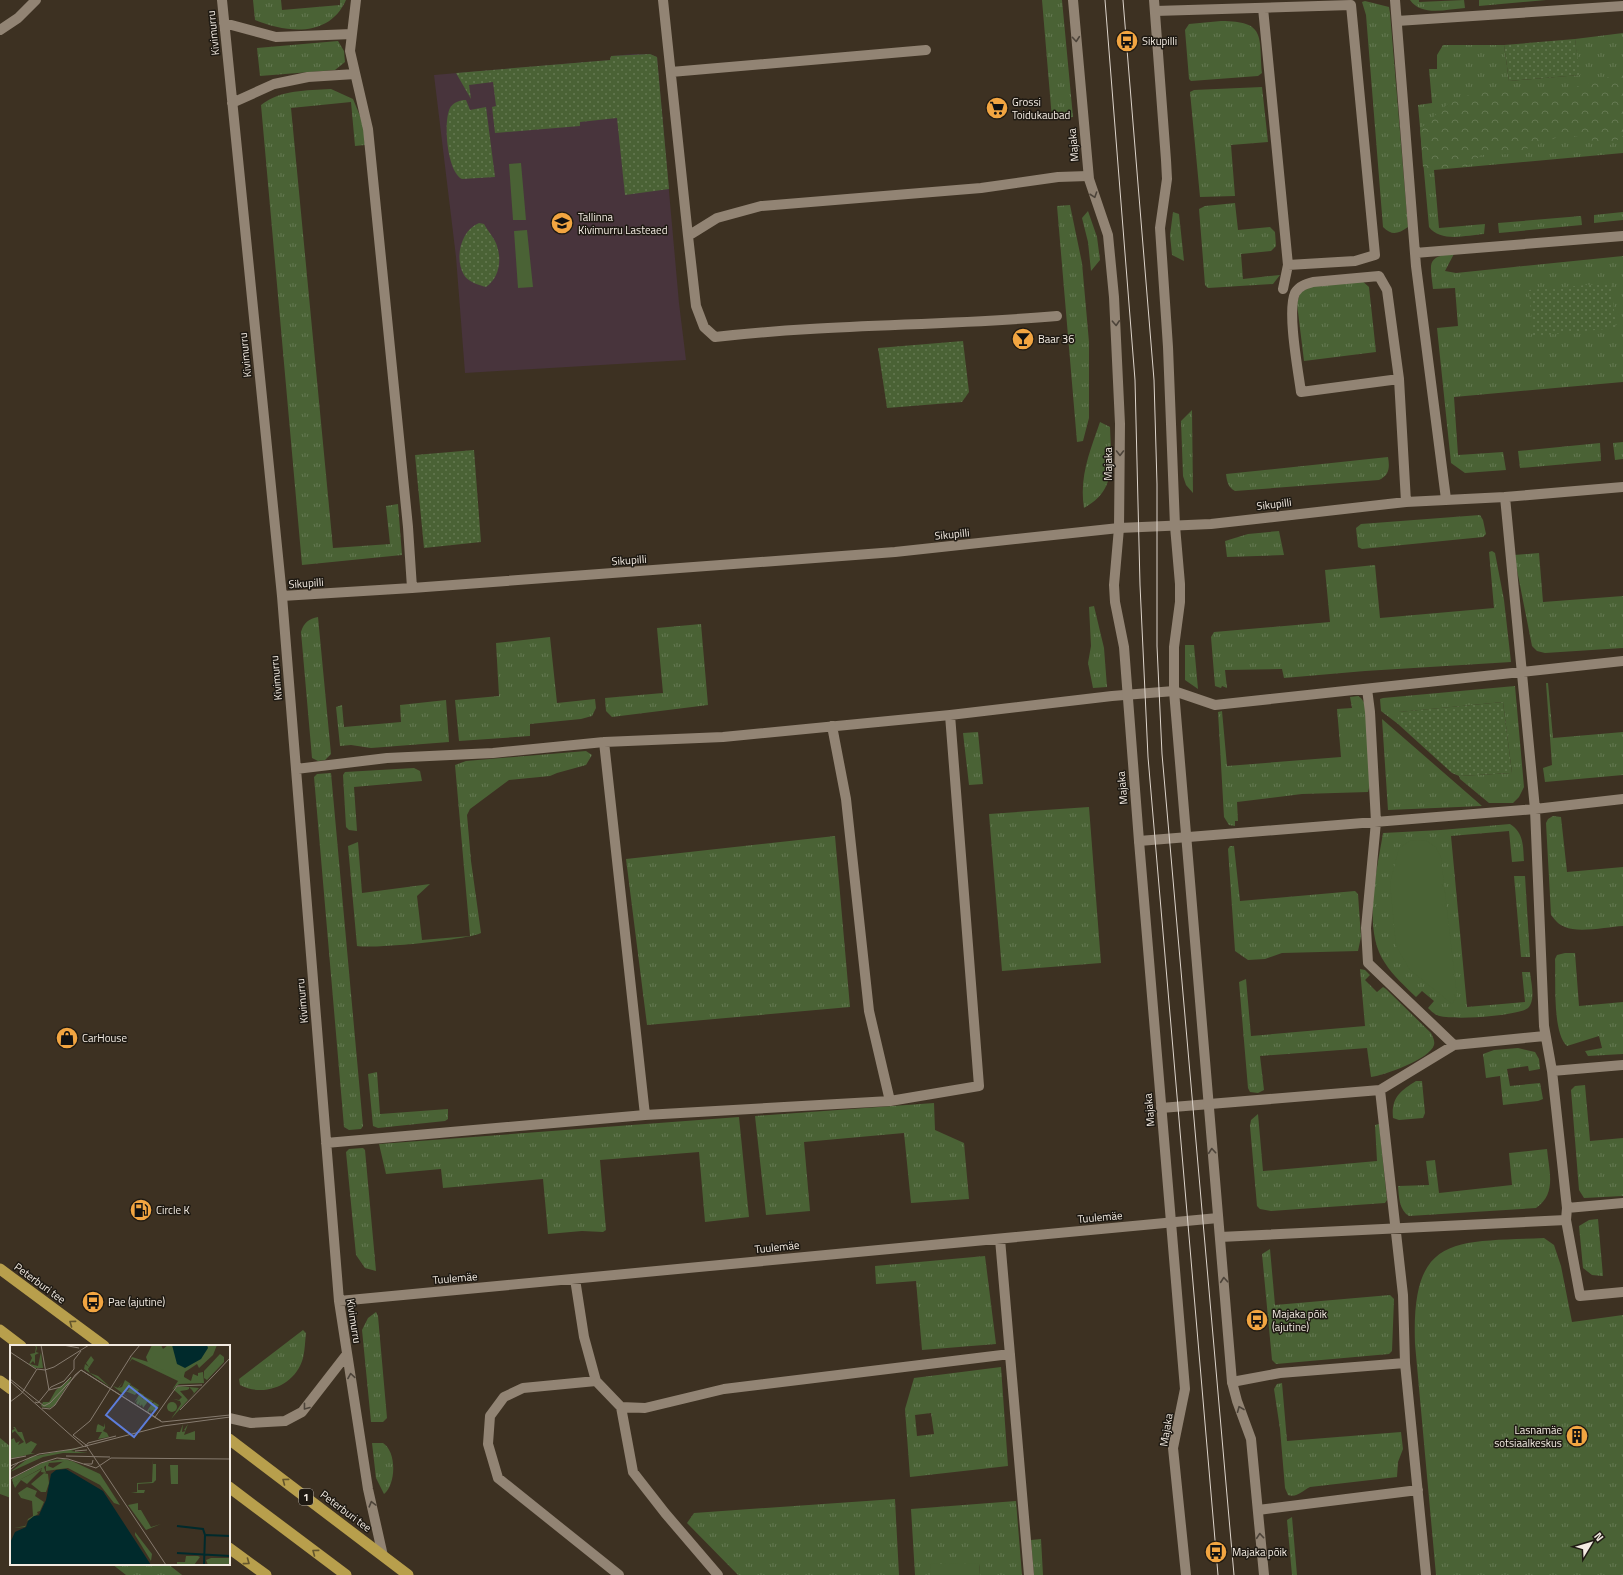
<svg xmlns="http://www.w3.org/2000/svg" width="1623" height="1575" viewBox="0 0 1623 1575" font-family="'Titillium Web',sans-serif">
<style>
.education{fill:#48343c}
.grass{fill:url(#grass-tufts);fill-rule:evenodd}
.forest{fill:url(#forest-crowns)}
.park{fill:url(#park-dots)}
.garden{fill:#4a6235}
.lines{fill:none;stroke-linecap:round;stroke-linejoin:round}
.minor{stroke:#928474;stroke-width:10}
.tertiary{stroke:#928474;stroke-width:10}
.trunk{stroke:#b89f4c;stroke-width:11}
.tram{stroke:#ddd4cb;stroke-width:1}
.oneway{stroke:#4d443a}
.oneway2{stroke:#64562d}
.labels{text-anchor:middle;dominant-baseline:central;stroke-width:3;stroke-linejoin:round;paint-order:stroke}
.shield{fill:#1f1a13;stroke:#b3aca4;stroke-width:1}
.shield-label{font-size:10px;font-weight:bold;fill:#f3ebe2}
.street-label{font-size:11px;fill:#f3ebe2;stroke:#1f1a13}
.poi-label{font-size:11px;fill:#f3ebe2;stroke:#1f1a13;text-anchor:start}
.inset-river{fill:none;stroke:#002a2c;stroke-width:2}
.inset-road{fill:none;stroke:#867b6f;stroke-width:1}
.view{fill:#5d7ddb;fill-opacity:0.15;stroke:#5d7ddb;stroke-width:2}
.inset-edge{fill:none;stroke:#f3ebe2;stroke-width:2}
</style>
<defs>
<pattern id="grass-tufts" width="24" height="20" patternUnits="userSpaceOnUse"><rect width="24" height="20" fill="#4a6235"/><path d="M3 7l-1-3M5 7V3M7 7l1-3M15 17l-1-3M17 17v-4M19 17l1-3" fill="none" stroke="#657952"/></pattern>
<pattern id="forest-crowns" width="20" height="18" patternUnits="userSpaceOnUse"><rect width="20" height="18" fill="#4a6235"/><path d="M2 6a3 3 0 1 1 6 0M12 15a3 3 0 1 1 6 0" fill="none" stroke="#657952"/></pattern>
<pattern id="park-dots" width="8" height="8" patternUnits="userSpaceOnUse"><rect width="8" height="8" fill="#4a6235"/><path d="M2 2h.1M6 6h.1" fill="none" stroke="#657952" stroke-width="1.8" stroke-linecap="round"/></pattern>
</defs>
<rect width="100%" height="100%" fill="#3d3122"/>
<path class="education" d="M634 54H650L657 57 679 303 686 360 465 373 456 257 434 75 610 60 611 56Z"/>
<path class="grass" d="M253 0H281L282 10 340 5V0H346C329 38 287 33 255 20Z
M1042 0H1062L1073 117 1052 119Z
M1410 0H1419V2L1464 0 1465 8C1447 9 1422 17 1410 0Z
M1479 0H1546L1479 6Z
M1365 1 1389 7 1390 13 1408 227C1398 234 1392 236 1383 227L1366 15 1362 2Z
M1221 21C1266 21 1259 36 1262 73L1258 76 1191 81 1189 79 1185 30 1189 24Z
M1623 33V153L1434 170 1439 228 1485 224 1484 234C1467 235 1441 243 1429 227L1418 105 1432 103 1429 69H1437V55L1443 45H1504L1509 81 1579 75 1575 39Z
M338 41 344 51 345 62 335 70 260 76 257 48Z
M1262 87 1268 142 1231 145 1235 196 1200 197 1190 92 1194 90Z
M331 89 353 99 363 123 365 145 355 146 351 102 291 108 333 548 390 544 386 506 398 504 402 555 302 565 261 105C282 89 306 91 331 89Z
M1235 203 1238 230 1270 227 1275 232 1276 246 1271 251 1241 254 1243 279 1280 275 1273 284 1208 288 1205 285 1199 209 1205 206Z
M1070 205 1082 263 1089 342V418L1083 441 1077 442 1057 206Z
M1088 211 1097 237 1100 260 1091 271 1088 242 1082 218Z
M1173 212 1179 214 1184 261 1172 255 1170 235Z
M1623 212V220L1594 223V215Z
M1581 216 1582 225 1499 233 1498 223Z
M1455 252 1445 271 1456 273 1623 256V382L1454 397 1458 455 1503 452 1506 470 1465 473 1451 463 1437 328 1458 326 1455 288 1433 289C1430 261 1426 258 1455 252Z
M1360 279 1369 287 1376 352 1304 361 1297 304 1300 293 1316 283Z
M1192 410 1193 493 1186 485 1183 476 1181 421Z
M1100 422 1110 427C1111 460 1118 490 1084 508 1079 477 1090 451 1100 422Z
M1623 442V459L1615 460 1613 443Z
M1600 443 1601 461 1520 468 1518 451Z
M1388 457C1390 468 1389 475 1379 480L1235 491C1228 487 1227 482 1226 474Z
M1480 515 1483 520 1486 534 1483 537 1362 549 1358 547 1356 528 1361 524Z
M1279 531 1284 555 1227 557 1225 541 1248 534Z
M1492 551 1495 553 1504 600 1511 662 1365 671 1284 678 1282 669 1225 670 1227 688 1222 686 1221 688 1215 686 1211 637 1214 632 1330 622 1325 570 1375 565 1380 618 1494 608 1489 552Z
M1539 553 1543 602 1623 596V648L1545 653 1537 651 1532 646 1514 555Z
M1094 606 1104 648 1107 687 1093 688 1088 663 1091 646 1089 607Z
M318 617 331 754 325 760 318 761 312 758 301 632C304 622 309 619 318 617Z
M701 624 708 705 612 717 606 711 605 698 663 693 657 628Z
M550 637 557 703 595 699 596 708 592 716 581 719 530 724V736L459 741 455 700 499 696 496 643Z
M1185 645H1194L1198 689 1185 680Z
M1546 683H1548L1553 738 1623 732V775L1545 782 1543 768 1552 765Z
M1515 686 1524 787 1519 797 1513 803H1489L1460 779 1459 776 1512 773 1503 702 1399 712 1398 724 1381 711 1380 699 1383 698Z
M1358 696 1361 698 1366 705 1370 784 1368 792 1302 794 1237 802 1238 821H1235V826L1229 825 1224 817 1218 712 1222 711 1227 766 1341 757 1337 709 1352 708 1350 697Z
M446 700 449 742 371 748 351 745 340 746 336 707 342 705 344 727 401 722 400 705Z
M1382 719 1482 806 1388 810Z
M978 732 983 784 969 785 963 733Z
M586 751 592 755 586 765 557 773 550 776 509 780 470 809 467 815 471 861 481 933C467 940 373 949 357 946L348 846 358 842 362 893 430 884 417 896 422 940 470 936 455 765 466 761Z
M414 768 420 771 422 781 354 787 357 831 349 830 346 827 343 775 345 772Z
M331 773 363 1126 361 1129 349 1130 344 1127 314 777 317 774Z
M1089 807 1101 963 1002 971 989 814Z
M1553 816 1561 817 1567 872 1623 867V926C1608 927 1578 933 1565 927 1559 925 1555 920 1551 915L1546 823 1548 819Z
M1510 824C1524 833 1523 846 1524 861L1512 862 1509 831 1451 836 1467 1007 1525 1002 1522 972H1530C1531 982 1536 1000 1528 1008 1519 1016 1449 1021 1437 1015 1434 1014 1430 1010 1428 1008L1434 1001 1422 991 1416 997C1405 986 1393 976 1385 963 1362 930 1377 870 1383 833L1441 830Z
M835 836 850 1007 647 1025 626 859Z
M1230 846H1234L1240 901 1355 891 1358 894 1361 937 1358 951 1282 953 1265 959 1248 960 1235 951 1228 849Z
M1514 876H1525L1530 957H1521Z
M1565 953H1575L1579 1006 1623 1002V1054L1588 1056 1585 1051 1602 1048 1599 1036 1567 1046C1552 1033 1556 979 1555 959L1557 955Z
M1360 969 1365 970 1370 975 1365 980 1377 992 1383 987 1386 989 1431 1033C1433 1037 1435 1041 1434 1045 1430 1059 1385 1075 1371 1077L1367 1048 1260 1056 1264 1090 1258 1093 1250 1092 1248 1088 1239 982 1246 979 1251 1036 1365 1026Z
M1518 1048 1535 1052 1539 1059 1540 1069 1529 1071 1528 1066 1507 1069 1510 1086 1540 1083 1543 1099 1538 1101 1503 1105 1500 1076 1486 1078 1483 1054 1494 1050Z
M377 1072 380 1114 448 1109V1119L445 1121 378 1128 373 1126 368 1074Z
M1416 1081H1422L1425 1113 1423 1118 1399 1120 1393 1118C1391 1098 1400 1091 1416 1081Z
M1585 1085 1590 1141 1623 1138V1196L1584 1198 1579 1190 1571 1090 1575 1086Z
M934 1103 935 1130 964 1143 969 1199 911 1203 904 1133 804 1142 810 1211 766 1215 755 1116Z
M1258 1114 1263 1171 1377 1161 1375 1125 1379 1124 1387 1200 1385 1203 1271 1211 1260 1209 1257 1206 1250 1126 1251 1120Z
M739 1117 749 1217 705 1222 699 1152 600 1160 606 1230 603 1232 582 1231 548 1234 543 1179 443 1188 441 1169 386 1174 379 1144Z
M363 1148 365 1150 376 1271 365 1268 356 1255 346 1152 349 1149Z
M1547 1149C1549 1171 1557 1194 1536 1208L1409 1216C1399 1210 1399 1197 1398 1186L1429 1185 1426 1161 1435 1160 1439 1193 1512 1185 1509 1153Z
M1598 1219 1603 1276 1592 1275 1583 1268 1579 1226 1589 1220Z
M1544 1238 1554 1245 1561 1266 1572 1322 1623 1315V1575H1436L1415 1344C1411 1234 1453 1242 1544 1238Z
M1270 1249 1275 1305 1390 1295 1394 1299 1392 1351 1389 1354 1276 1364 1272 1360 1262 1254Z
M985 1256 996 1344 922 1350 916 1281 876 1284 875 1266Z
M376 1312 378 1316 387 1418 383 1422H371L362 1330 368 1318Z
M303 1330 306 1333C305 1341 305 1350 303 1358 296 1385 264 1398 240 1385L239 1379Z
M1001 1367 1008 1466 910 1477 905 1409 914 1378ZM931 1413 934 1434 917 1436 915 1415Z
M1282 1383 1287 1441 1401 1432 1403 1449 1398 1462 1397 1477 1310 1487C1302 1491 1297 1498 1288 1495L1285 1488 1280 1429 1274 1389 1277 1384Z
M0 1438 11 1447V1498L0 1494Z
M372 1443H383C397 1452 396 1484 384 1494L376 1478Z
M895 1499 899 1575H738L687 1523 694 1513Z
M1016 1501 1022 1575H980L979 1564H931V1575H915L911 1509Z
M1292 1517 1297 1575H1292L1287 1520Z
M1041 1539 1043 1575H1034L1031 1540Z
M112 1564H168L182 1575H126Z"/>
<path class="forest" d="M1623 73V136L1610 145 1566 134 1513 154 1481 155 1468 166 1434 169 1423 167 1420 129 1450 102 1491 87 1561 91Z"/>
<path class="park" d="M1575 39 1580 75 1509 81 1504 45Z
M650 54 657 57 669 189 625 195 617 118 580 122V126L495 133 492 107 496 106 493 82 469 85 471 99 456 73 610 60 611 56Z
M463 100H466L470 110 486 107 495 177 462 179C447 172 443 122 450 108 453 103 458 101 463 100Z
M479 223 484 224C488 231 495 239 497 246 502 261 499 278 486 287 479 285 468 282 464 275 454 258 461 230 479 223Z
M1611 283 1616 328 1533 336 1529 290Z
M963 341 969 392 962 402 887 408 878 348Z
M474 450 481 542 424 548 415 455Z
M1503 702 1512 773 1459 776 1452 773 1398 724V712Z"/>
<path class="garden" d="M521 163 526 220H513L509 164Z
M527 230 533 287 518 288 514 231Z
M1425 840 1436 847 1441 858 1457 996 1452 1004 1410 970 1396 946 1390 883 1399 848 1410 841Z
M979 1563 980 1575H931L930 1564Z"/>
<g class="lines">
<path class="minor" d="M222 0 282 596 339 1301 368 1489 383 1556
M356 0 350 51 368 129 408 527 412 588
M663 0 688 236
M1395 0 1416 266 1446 499
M1263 8 1288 265 1283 289
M1155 11 1351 5 1375 255 1355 261 1288 265
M1397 21 1623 6
M224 23 276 37 352 34
M0 30 18 18 36 0
M671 72 926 50
M232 103 274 84 308 77 355 74
M1415 253 1623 236
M1057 316C943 326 829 324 715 337L704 327 696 306 688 236 717 218 761 206 981 188 1058 177 1088 176
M1399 379 1301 392C1298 370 1287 311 1295 293 1299 286 1306 284 1313 282L1379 276 1387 290 1399 379 1406 502
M1505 497 1535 809 1544 1026 1552 1071 1567 1208
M282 596 412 588 895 552 1119 528 1211 524 1406 502 1505 497 1623 487
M1367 689 1370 712 1376 822 1366 928 1368 963 1454 1045
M832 726 846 799 869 1011 890 1101
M604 742 645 1115
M296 769 387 758 493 753 604 742 723 737 950 715 1112 696 1174 691 1215 705 1623 661
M1139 841 1535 809 1623 799
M1552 1071 1623 1065
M1380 1090 1403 1295 1405 1363 1426 1575
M1161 1108 1380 1090 1454 1045 1545 1036
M326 1143 645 1115 890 1101 979 1086 950 715
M1623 1203 1567 1208 1566 1220 1580 1296 1623 1292
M1220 1237 1566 1220
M1000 1239 1029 1575
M575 1279 584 1337 596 1381 621 1407 633 1472 665 1513 718 1575
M339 1301 1218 1218
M596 1381 523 1388 504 1397 490 1416 488 1444 498 1478 619 1575
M1232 1382 1280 1373 1405 1363
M621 1407 645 1408 724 1389 1010 1354
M229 1418 251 1423 285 1421 302 1412 347 1354
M1258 1510 1418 1490"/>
<path class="tertiary" d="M1073 0 1089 179 1108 235 1114 297 1120 424 1119 528 1114 585 1115 602 1124 647 1139 841 1185 1389 1173 1448 1186 1575
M1154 0 1166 160 1167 179 1160 228 1168 347 1175 526 1180 584V602L1174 647V691L1232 1382 1237 1401 1251 1439 1264 1575"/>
<path class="trunk" d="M0 1269 104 1346
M0 1330 21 1346
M0 1381 11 1389
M229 1439 408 1575
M229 1487 346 1575
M229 1548 266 1575"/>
<path class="tram" d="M1105 0 1135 380 1140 585 1148 757 1218 1575
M1123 0 1154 380 1157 484V646L1162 754 1234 1575"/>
</g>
<defs><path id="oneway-chevron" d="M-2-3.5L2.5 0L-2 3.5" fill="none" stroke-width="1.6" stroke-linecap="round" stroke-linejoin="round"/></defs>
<g class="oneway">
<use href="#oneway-chevron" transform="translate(1076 39) rotate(85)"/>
<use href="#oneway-chevron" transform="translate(1094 195) rotate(71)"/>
<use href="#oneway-chevron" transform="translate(1116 323) rotate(87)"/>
<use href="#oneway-chevron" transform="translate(1120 453) rotate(90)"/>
<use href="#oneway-chevron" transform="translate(1212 1151) rotate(-95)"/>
<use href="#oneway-chevron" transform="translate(1224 1280) rotate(-95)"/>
<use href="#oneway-chevron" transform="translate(351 1376) rotate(-99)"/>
<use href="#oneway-chevron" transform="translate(306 1407) rotate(128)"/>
<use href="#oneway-chevron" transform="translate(1240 1409) rotate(-112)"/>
<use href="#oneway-chevron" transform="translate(372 1504) rotate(-105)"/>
<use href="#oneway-chevron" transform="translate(1260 1536) rotate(-95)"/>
</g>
<g class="oneway2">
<use href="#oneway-chevron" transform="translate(72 1323) rotate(-144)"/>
<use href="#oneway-chevron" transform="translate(285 1481) rotate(-143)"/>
<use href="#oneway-chevron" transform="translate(315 1552) rotate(-143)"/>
<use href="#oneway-chevron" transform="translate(247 1562) rotate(36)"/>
</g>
<defs>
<g id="bus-disc" transform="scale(1.15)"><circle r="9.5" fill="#f2a541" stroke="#1f1a13"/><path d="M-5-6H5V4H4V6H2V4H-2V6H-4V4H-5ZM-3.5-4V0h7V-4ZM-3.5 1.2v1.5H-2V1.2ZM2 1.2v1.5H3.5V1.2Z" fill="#111"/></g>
<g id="supermarket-disc" transform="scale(1.15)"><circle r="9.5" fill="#f2a541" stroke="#1f1a13"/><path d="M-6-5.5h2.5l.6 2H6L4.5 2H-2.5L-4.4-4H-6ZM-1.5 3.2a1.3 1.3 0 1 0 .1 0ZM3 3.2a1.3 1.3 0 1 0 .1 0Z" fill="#111"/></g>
<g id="school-disc" transform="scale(1.15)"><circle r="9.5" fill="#f2a541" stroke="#1f1a13"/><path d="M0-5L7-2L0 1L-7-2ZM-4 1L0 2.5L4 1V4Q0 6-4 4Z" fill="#111"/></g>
<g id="bar-disc" transform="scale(1.15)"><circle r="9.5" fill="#f2a541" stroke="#1f1a13"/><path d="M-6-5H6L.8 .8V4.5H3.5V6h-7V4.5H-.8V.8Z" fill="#111"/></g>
<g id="shop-disc" transform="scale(1.15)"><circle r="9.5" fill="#f2a541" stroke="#1f1a13"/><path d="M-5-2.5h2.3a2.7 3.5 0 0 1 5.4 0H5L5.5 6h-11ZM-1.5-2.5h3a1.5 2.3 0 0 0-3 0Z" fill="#111"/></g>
<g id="fuel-disc" transform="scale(1.15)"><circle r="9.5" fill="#f2a541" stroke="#1f1a13"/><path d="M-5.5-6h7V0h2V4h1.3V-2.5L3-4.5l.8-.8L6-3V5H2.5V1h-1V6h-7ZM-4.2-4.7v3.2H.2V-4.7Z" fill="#111"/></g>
<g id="building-disc" transform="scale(1.15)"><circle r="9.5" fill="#f2a541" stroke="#1f1a13"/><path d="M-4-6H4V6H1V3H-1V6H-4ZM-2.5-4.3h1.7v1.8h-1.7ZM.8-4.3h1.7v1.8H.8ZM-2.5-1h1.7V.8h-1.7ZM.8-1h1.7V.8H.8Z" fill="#111"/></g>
</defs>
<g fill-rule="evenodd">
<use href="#bus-disc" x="1127" y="41"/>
<use href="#supermarket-disc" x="997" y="108"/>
<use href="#school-disc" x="562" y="223"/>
<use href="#bar-disc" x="1023" y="339"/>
<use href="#shop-disc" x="67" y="1038"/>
<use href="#fuel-disc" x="141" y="1210"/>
<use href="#bus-disc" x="93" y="1302"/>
<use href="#bus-disc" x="1257" y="1320"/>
<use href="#building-disc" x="1577" y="1436"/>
<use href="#bus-disc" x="1216" y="1552"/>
</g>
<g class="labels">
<rect class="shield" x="299" y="1489" width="14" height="16" rx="3"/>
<g class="shield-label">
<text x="306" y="1497">1</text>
</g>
<g class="street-label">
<text transform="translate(213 33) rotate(-96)">Kivimurru</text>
<text transform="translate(1073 145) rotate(-95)">Majaka</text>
<text transform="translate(245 355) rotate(-96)">Kivimurru</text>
<text transform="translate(1108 464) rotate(-90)">Majaka</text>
<text transform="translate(1274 504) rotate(-7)">Sikupilli</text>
<text transform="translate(952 534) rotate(-6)">Sikupilli</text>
<text transform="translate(629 560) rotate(-4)">Sikupilli</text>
<text transform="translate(306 583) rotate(-4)">Sikupilli</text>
<text transform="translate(276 678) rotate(-95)">Kivimurru</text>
<text transform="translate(1122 788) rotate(-95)">Majaka</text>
<text transform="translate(302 1001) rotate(-95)">Kivimurru</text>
<text transform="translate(1149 1110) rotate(-95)">Majaka</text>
<text transform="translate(1100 1217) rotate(-5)">Tuulemäe</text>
<text transform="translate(777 1247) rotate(-6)">Tuulemäe</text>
<text transform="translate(455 1278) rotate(-5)">Tuulemäe</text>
<text transform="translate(40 1283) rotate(36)">Peterburi tee</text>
<text transform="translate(354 1321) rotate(81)">Kivimurru</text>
<text transform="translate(1166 1430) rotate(-81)">Majaka</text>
<text transform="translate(346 1511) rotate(37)">Peterburi tee</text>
</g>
<g class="poi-label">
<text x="1142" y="41">Sikupilli</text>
<text x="1012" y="102">Grossi<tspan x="1012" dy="13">Toidukaubad</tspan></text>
<text x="578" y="217">Tallinna<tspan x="578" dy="13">Kivimurru Lasteaed</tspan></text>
<text x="1038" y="339">Baar 36</text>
<text x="82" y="1038">CarHouse</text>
<text x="156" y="1210">Circle K</text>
<text x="108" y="1302">Pae (ajutine)</text>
<text x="1272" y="1314">Majaka põik<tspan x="1272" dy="13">(ajutine)</tspan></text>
<text x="1562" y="1430" text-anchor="end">Lasnamäe<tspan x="1562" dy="13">sotsiaalkeskus</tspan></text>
<text x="1232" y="1552">Majaka põik</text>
</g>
</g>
<g transform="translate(10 1345)">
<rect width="220" height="220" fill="#3d3122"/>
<path d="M24 0H26L27 3 26 7 29 8 25 10V19L23 16 20 19 28 21 31 7 33 23H25L19 19 22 13 20 9 25 8 26 2ZM210 9 214 12V17L197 35 194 33V26ZM81 11 84 15 78 24 80 28 88 31 100 42 74 24 75 19 79 22 76 18ZM122 12 174 28V32L181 36 183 29 188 31V28L193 27 194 38 169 39 162 45 168 36 122 14 119 18ZM62 32 45 60 40 63 33 62 31 61 33 57H39L46 45ZM115 35 121 39 116 46H118L121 40 129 45 125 50 115 46 113 48 118 53 103 41 108 43 113 37 109 43 112 42ZM168 41 189 43 179 54 184 48 182 45 179 42V44L177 45 170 46 178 55 161 74 171 59 170 56 163 54 169 55 172 52 164 45ZM130 48 134 50 132 55 134 51 143 56 141 60 144 57 149 60 145 67 142 65 141 68 140 64 139 67 137 66 141 60 138 57 139 55 133 63 132 59 131 61 129 60 130 57 128 60 126 58 128 54 124 58ZM95 78V83L93 86 97 88 99 92 88 94 92 87H86L87 81 88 79 94 82ZM173 79 172 87 176 86 174 85 178 79 174 90 185 86V95L166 94 167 87H170ZM3 82H5L8 87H12L16 99 21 96 27 99 21 108H25L0 114V95L4 93 6 98 10 96 8 100 14 97 5 86 2 88V85L5 84ZM72 102 61 106 78 108H53L33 112 0 127 20 112ZM54 114 62 116 39 118 34 122 36 128 31 127 32 123 4 138 5 142 2 135 3 133 34 117ZM143 114V119H146V135L143 138 128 139V145H135L134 148H121L127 147V138L142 137ZM17 142 27 146 25 151 34 157 30 166 27 167 28 169 17 176 15 182 4 183 15 181 18 174 23 171 22 156 11 153 8 148ZM128 158V165H131L141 182 151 179 136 185 118 160ZM176 211H188L190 212 184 220H167V217H175ZM201 213H220V220H198L196 215Z" fill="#4a6235"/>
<path d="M54 116H62L90 129 110 160 104 158 90 140 58 123 36 126V120L39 118 38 121 43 123ZM33 123 17 139 11 135 5 143 3 138ZM34 128 38 129 39 138 36 147H31L21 139ZM125 187 142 209 141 216 125 190Z" fill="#4a6235"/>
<path d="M142 0H151L153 4 158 0H207L203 10 189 23 187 19 175 27 173 34 138 18 136 12ZM160 120H168V139H161Z" fill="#4a6235"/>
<path d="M157 62a5 5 0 1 1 10 0a5 5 0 1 1-10 0Z" fill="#4a6235"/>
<path d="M162 0H197L198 3 191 14 175 23 167 19ZM56 124 93 146 141 220H0V198L5 187 16 182 18 176 24 171 31 170H29L36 155 41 129 46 125Z" fill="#002a2c"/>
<path class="inset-river" d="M167 181 193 184 195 190 194 220M196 190 220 191M167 208 220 211"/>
<path class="inset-road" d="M31 0 39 45M53 0 69 3M0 7 26 24M120 12 130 0M206 28 220 13M0 34 34 61 40 58 71 25 152 77 220 70M0 36 74 102M39 45 51 42 61 32M0 57 12 48 27 24 35 25 44 22 79 0M25 57 28 58 41 42 54 36 64 24V15L71 6M32 63 40 64 45 60 65 30 71 25 145 72M170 65 207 27M137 67 151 76M145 72 167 41 192 40M63 90 80 76 121 11M63 90 76 100M76 100 156 220M75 102 78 98 106 91M65 106 77 105M56 111 100 112M0 114 16 111M74 119H82L83 115M0 121 29 109 64 104 153 81 220 72M0 125 9 117M0 134 31 118 47 113 58 114 86 123 101 113 220 114"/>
<path class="view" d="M119 41 147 63 124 92 96 70Z"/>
<rect width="220" height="220" class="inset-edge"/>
</g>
<g transform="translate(1591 1543) rotate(52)" stroke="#1f1a13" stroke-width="3" paint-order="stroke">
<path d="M0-3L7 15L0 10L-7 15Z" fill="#f3ebe2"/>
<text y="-6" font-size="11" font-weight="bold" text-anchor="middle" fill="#f3ebe2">N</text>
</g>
</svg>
